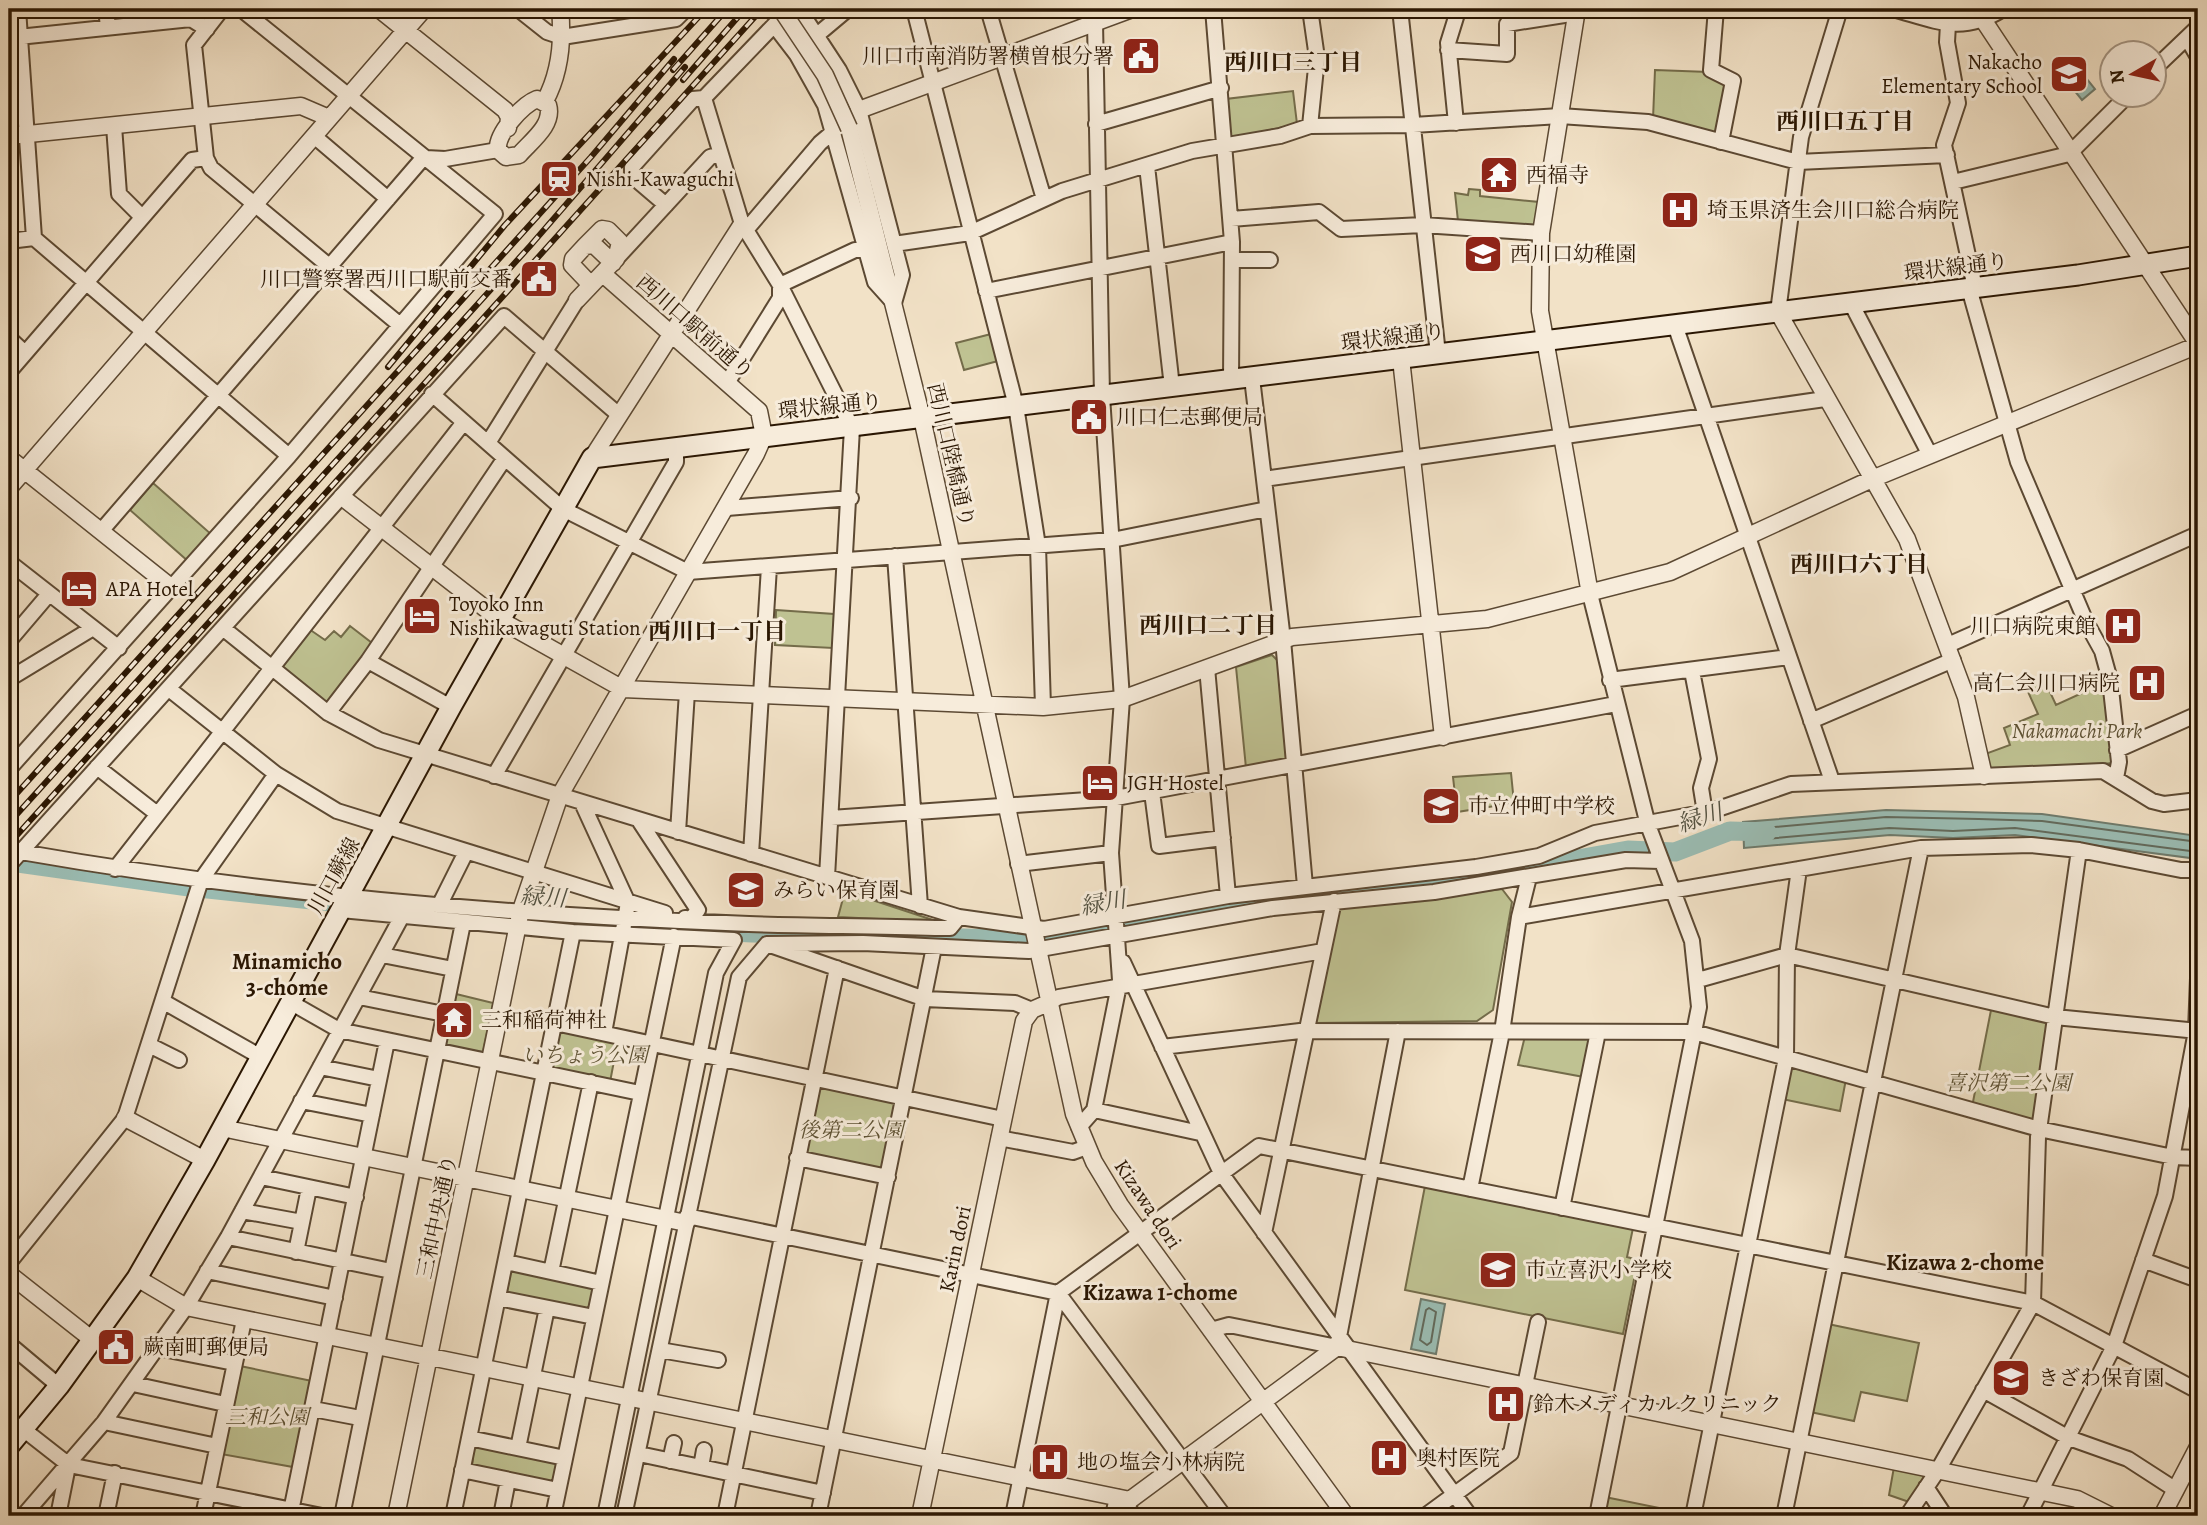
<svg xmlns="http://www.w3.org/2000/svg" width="2207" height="1525" viewBox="0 0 2207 1525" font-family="Alegreya,'Noto Serif JP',serif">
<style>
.green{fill:#bfc292;stroke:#746c4a;stroke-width:2}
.water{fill:#9bbeb5;stroke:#6e7b6d;stroke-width:2}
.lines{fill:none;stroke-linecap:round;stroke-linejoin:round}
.shore{stroke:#626a5c;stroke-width:2}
.river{stroke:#9bbeb5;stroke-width:19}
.minor-casing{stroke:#5c4933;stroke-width:18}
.tertiary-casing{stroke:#5c4933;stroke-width:19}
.secondary-casing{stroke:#2a1602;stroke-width:23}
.minor{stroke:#f7ecdb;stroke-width:14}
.tertiary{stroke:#f7ecdb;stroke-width:16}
.secondary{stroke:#f7ecdb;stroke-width:19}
.rail-casing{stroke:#2a1602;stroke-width:6}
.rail{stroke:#f7ecdb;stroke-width:3.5;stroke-dasharray:10;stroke-linecap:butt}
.tertiary-bridge-casing{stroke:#5c4933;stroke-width:19;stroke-linecap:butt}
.tertiary-bridge{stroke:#f7ecdb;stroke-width:16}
.labels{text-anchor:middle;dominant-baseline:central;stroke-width:6;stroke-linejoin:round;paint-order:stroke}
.poi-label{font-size:21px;fill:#2a1602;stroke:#f7ecdb;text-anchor:start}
.street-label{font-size:21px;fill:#2a1602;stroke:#f7ecdb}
.park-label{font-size:21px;font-style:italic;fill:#5e5234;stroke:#f7ecdb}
.neighbourhood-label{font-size:23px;font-weight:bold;fill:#2a1602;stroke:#f7ecdb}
.water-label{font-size:23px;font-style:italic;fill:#525141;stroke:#f7ecdb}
</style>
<rect width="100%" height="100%" fill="#f2e2c7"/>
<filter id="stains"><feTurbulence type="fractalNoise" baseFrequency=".00286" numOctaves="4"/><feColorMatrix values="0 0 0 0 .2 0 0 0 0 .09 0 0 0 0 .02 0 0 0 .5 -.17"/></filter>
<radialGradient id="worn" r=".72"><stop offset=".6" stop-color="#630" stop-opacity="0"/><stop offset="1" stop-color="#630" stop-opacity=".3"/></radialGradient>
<path class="green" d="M1655 70 1709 72 1727 81 1718 136 1653 119Z
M1293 91 1297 124 1233 138 1228 131 1226 99Z
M1469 189 1480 190V196L1539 202 1535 228 1458 221 1455 193 1468 195Z
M991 334 998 361 964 370 956 343Z
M153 483 212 535 189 562 130 510Z
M776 610 834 614 833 648 775 645Z
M350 626 372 643 333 702 325 704 283 670V662L309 629 325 640 334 631 341 637Z
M1272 655 1278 661 1287 757 1283 762 1246 768 1236 667Z
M2043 677 2056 705 2106 682 2115 763 1990 771 1985 754 2010 745 2004 728 2038 714 2025 685Z
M1511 773 1514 803 1457 812 1453 777Z
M1502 889 1512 902 1493 1010 1477 1021 1316 1023 1338 908Z
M845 891 939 922 838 917Z
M452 993 493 1003 482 1055 444 1048Z
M1992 1005 2050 1019 2034 1122 1972 1107Z
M560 1028 618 1040 610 1082 551 1069Z
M1525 1036H1589L1591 1040 1584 1077 1518 1065Z
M1788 1065 1846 1079 1840 1111 1782 1099Z
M820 1087 897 1102 885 1171 804 1155Z
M1425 1186 1633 1228 1627 1257 1638 1260 1623 1334 1405 1290Z
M515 1268 591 1284 595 1289 591 1310 510 1296 507 1292 511 1270Z
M1828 1324 1919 1343 1907 1401 1861 1392 1854 1421 1810 1412Z
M240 1366 312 1381 293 1467 221 1454Z
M474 1445 558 1462 554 1482 472 1467Z
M1894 1467 1928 1475 1912 1503 1889 1495Z
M1605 1497 1689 1514V1516H1601Z"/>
<path class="water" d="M2070 58 2095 89 2082 100 2057 69Z
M1886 810 2042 814 2198 836V859L2015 835 1953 838 1890 835 1744 848 1743 822Z
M1421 1299 1445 1304 1436 1354 1411 1349Z"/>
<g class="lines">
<path class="shore" d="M2198 842 2042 821 1979 819 1886 817 1753 829 1750 832 1754 840 1889 828 1953 831 2015 828 2198 852
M1429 1308 1436 1312 1431 1342 1427 1345 1420 1340 1426 1310Z"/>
<path class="river" d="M9 857 18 863 189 887 359 905
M430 912 535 922 752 933 1050 940 1243 904 1506 872 1628 850 1675 852 1730 831 1767 832"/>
<g class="minor-casing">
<path id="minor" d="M18 9 34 238 289 456
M106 9 108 27
M222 9 194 45 206 158 211 168 400 325
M518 9 547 32 562 37 676 19 686 9
M799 9 839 70 859 110 902 275 894 303
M914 9 1016 406 1038 546 1043 707
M988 9 1044 199
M1213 9 1232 242 1231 380
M1400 9 1438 354
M1716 9 1711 70 1733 81 1721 142
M1893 9C1937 21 1961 35 2003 9
M1948 24 1947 42 1958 103 1944 145 1975 288
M774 25 797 55 825 105 875 282 893 302
M817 35 848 9
M9 38 191 19 207 29
M2187 38 2198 57
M1448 50 1507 54V24L1577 13
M2154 69 2198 27
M1456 123 1448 43 1457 14
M1096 124 1221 88
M114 126 119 194 142 217
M1310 126 1317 58 1310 9
M314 136 388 199
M426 158 445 159 498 150
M1147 166 1172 387
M1953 182 2069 154 2129 94
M666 205 632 176V167L693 99 704 98
M1231 219 1319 212 1341 229 1423 225 1541 233
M742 224 704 98 779 20
M9 241 34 238
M894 244 970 233 1062 191 1192 151 1280 136 1310 126 1413 125 1560 116 1648 122 1798 162 1947 155
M616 259 710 157 720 154
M1232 260H1270
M1969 288 2018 462 2086 622 2102 651 2110 680 2119 762 2116 778
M986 291 1232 242
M1851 303 1930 455
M1778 312 1801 137 1840 9
M1675 325 1832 781
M9 338 25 353
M9 372 192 160 206 158
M1252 378 1283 640 1305 886
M727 383 780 298V285L855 250H865
M432 394 563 509 688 572 1112 540 1267 509
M488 443 577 300
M1264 479 1825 399
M727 508 851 498
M102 530 424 157
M895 556 920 906
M9 562 119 648
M1590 594 1648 825 1692 941 1699 1007 1597 1516
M224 629 328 713 379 740 959 917 1044 929 1228 896 1476 867 1539 856 1595 833 1712 811 1791 784 2103 771 2152 801 2164 804 2198 800
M9 641 49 594
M1948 645 2198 534
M368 661 451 707
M1207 668 1228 896
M1692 671 1709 759 1701 788 1705 813
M9 679 93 628
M1610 680 1789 657
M169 689 276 774 337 811 665 913
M328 713 368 661 505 458
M1811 721 1953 660
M2117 750 2198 714
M97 767 156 813
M9 769 289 456 495 214 241 9
M494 776 676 462V448
M1152 792 1159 846 1223 838
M583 805 628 903 604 1033
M831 818 1116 798 1616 704
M640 822 698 910 691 919 685 918
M678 832 687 692
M21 852C260 894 506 915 749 924 811 926 873 926 935 928H950L959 917
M751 854 769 567
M1018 864 1111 853
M9 865 504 316 619 415
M115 869 464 422
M827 877 852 428 780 285 746 230 820 143 852 116
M440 904 466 852
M341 910 573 932 734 940 716 973 605 1516
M1519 917 1921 848 2031 845 2079 850 2181 870H2198
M767 944 863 943 1029 951 1273 908 1434 892 1626 860 1660 861
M382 955 453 969
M1123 962 1221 1173 1470 1516
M1698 980 1787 955 2055 1017 2198 1031
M359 997 444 1014
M164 1002 261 1057
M290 1002 339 1030 640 1093
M1048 1003 1059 997 1323 951
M555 1023 1003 1119
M149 1045 179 1060
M1162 1047 1300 1031 1694 1032 2039 1129 2173 1157 2198 1158
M320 1067 379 1079
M301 1101 372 1115
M1094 1110 1200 1133
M1079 1127 1094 1110 1120 980 1111 853 1122 699 1102 396 1095 22
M999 1138 1073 1152 1087 1147
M797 1158 888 1177
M261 1177 356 1197
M1470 1189 1502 1032 1519 917 1529 877
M1562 1208 1598 1032
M242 1211 302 1222
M687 1216 1058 1293 1224 1516
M1264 1233 1334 901
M228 1237 391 1271
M296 1252 309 1188
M2143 1260 2198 1280
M506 1262 601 1283
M9 1263 125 1118 201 880 276 774
M207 1271 335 1298
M551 1272 591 1082
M498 1298 594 1317
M1211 1330 1229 1325 1337 1347 1398 1031
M9 1344 59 1386
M158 1348 234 1363
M660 1350 718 1360
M133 1384 225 1404
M1983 1390 2069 1438 2128 1459 2176 1490
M313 1409 360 1418
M104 1422 217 1446
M23 1429 69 1465 322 1516
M469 1438 565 1458
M518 1448 547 1308
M639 1454 823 1493
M670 1461 674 1443
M701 1467 704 1450
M462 1470 558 1490
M1926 1487 1945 1516
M1130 1500 1128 1508 1134 1516
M23 1516 104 1422 186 1307 228 1237 401 918
M58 1516 68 1466
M106 1516 115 1473
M203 1516 244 1320
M290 1516 387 1041
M342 1516 463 923
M453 1516 573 932
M501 1516 508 1480
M553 1516 674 936
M624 1516 739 977 767 944 925 999 1015 1003 1032 1010
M725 1516 837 968
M818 1516 934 947
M1013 1516 1058 1293 1259 1146 2033 1303 2198 1391
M1113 1516 1117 1497
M1425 1516 1511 1453 1538 1322
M1693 1516 1786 1058 1787 955 1799 869
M1784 1516 1921 848
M1907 1516 1938 1470 2033 1303 2038 1137 2079 850
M2028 1516 2114 1346 2165 1196 2196 1031 2198 978"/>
</g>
<g class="tertiary-casing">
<path id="tertiary" d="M379 9 505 110 509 117 508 128
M1577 9 1541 233 1540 311 1590 594
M1976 9 2198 344
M537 99 548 105C554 125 531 141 519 155L506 157 498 150C496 134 522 105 537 99Z
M545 101C560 73 563 39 560 9
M859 110 1132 9
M849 128 922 418 1074 1114 1094 1162 1120 1205 1346 1516
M9 136 301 106 329 118
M591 285 572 265 573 259 585 246 594 245 613 263
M577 300 616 259 620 242 608 230 602 229 585 246
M1778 312 1907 539 1966 697 1984 776
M1401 359 1443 737
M9 458 172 588
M592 458 742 224 746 230
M9 488 424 9
M342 497 500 620 623 689 1043 707 1122 699 1292 637 1487 619 1670 572 1872 479 2198 345
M125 1118 205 1160
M222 1128 686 1223
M9 1274 94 1341
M137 1278 186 1307 1130 1500 1337 1347 2077 1499 2111 1516
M396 1516 521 910 560 795 756 454 764 436 759 411 603 274
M920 1516 1024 1021 1032 1010 1048 1003
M2162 1516 2198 1447"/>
</g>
<g class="secondary-casing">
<path id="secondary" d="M9 1446 59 1386 137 1278 205 1160 451 707 592 458 2078 275 2198 256"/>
</g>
<use href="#minor" class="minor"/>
<use href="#tertiary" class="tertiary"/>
<use href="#secondary" class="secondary"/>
<g class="rail-casing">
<path id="rail" d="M673 70 727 9
M683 80 745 9
M388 367 505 225 706 9
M9 802 591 157 674 59
M9 823 530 246 685 67
M9 844 762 9"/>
</g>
<use href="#rail" class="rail"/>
<g class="tertiary-bridge-casing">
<path id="tertiary-bridge" d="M781 9 825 75 849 128"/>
</g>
<use href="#tertiary-bridge" class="tertiary-bridge"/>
</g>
<defs>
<g id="civic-square" transform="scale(2.0125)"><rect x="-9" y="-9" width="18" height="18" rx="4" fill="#8f2418" stroke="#f7ecdb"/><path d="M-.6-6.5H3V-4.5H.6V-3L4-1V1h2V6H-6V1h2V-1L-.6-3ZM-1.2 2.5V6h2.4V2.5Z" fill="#fff"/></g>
<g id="school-square" transform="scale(2.0125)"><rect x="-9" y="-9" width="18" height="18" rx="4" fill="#8f2418" stroke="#f7ecdb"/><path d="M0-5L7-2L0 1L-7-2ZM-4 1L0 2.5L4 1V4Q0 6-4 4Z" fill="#fff"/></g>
<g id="temple-square" transform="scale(2.0125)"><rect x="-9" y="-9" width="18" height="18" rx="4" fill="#8f2418" stroke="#f7ecdb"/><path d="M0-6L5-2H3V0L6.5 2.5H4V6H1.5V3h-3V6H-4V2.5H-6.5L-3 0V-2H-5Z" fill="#fff"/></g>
<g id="station-square" transform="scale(2.0125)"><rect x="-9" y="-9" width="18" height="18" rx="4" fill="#8f2418" stroke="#f7ecdb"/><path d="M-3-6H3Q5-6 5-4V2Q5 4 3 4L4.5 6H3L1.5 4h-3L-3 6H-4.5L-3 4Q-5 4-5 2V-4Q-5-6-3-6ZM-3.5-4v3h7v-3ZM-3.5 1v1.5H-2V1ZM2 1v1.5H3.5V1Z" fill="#fff"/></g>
<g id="hospital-square" transform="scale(2.0125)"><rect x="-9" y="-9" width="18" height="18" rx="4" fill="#8f2418" stroke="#f7ecdb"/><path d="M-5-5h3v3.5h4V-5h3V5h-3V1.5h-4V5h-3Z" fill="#fff"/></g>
<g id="hotel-square" transform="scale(2.0125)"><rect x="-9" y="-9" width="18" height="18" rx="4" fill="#8f2418" stroke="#f7ecdb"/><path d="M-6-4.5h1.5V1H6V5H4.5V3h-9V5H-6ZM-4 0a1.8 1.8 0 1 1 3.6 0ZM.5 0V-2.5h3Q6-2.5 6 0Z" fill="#fff"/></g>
</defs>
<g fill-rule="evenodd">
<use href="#civic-square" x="1141" y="56"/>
<use href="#school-square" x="2069" y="74"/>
<use href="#temple-square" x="1499" y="175"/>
<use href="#station-square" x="559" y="179"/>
<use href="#hospital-square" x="1680" y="210"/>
<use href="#school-square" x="1483" y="254"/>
<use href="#civic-square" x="539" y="279"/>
<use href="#civic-square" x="1089" y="417"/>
<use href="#hotel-square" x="79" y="589"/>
<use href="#hotel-square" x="422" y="616"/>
<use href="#hospital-square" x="2123" y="626"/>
<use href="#hospital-square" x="2147" y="683"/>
<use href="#hotel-square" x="1100" y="783"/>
<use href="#school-square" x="1441" y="806"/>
<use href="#school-square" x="746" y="890"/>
<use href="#temple-square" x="454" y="1020"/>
<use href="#school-square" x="1498" y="1270"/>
<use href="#civic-square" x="116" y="1347"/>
<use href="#school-square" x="2011" y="1378"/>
<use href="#hospital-square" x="1506" y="1404"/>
<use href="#hospital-square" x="1389" y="1458"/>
<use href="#hospital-square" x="1050" y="1462"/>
</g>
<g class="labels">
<g class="poi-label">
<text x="1114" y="56" text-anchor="end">川口市南消防署横曽根分署</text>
<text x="2042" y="62" text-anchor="end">Nakacho<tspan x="2042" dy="24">Elementary School</tspan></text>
<text x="1526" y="175">西福寺</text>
<text x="586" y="179">Nishi-Kawaguchi</text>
<text x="1707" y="210">埼玉県済生会川口総合病院</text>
<text x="1510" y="254">西川口幼稚園</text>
<text x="512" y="279" text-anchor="end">川口警察署西川口駅前交番</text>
<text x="1116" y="417">川口仁志郵便局</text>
<text x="106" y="589">APA Hotel</text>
<text x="449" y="604">Toyoko Inn<tspan x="449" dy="24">Nishikawaguti Station</tspan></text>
<text x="2096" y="626" text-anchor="end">川口病院東館</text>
<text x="2120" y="683" text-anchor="end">高仁会川口病院</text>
<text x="1127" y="783">JGH Hostel</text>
<text x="1468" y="806">市立仲町中学校</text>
<text x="773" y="890">みらい保育園</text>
<text x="481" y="1020">三和稲荷神社</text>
<text x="1525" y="1270">市立喜沢小学校</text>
<text x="143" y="1347">蕨南町郵便局</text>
<text x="2038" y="1378">きざわ保育園</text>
<text x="1533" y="1404">鈴木メディカルクリニック</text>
<text x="1416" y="1458">奥村医院</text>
<text x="1077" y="1462">地の塩会小林病院</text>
</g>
<g class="street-label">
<text transform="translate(1956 267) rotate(-7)">環状線通り</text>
<text transform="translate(695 327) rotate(41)">西川口駅前通り</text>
<text transform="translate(1393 337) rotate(-7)">環状線通り</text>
<text transform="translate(830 406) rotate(-6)">環状線通り</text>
<text transform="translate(951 455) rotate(77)">西川口陸橋通り</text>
<text transform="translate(334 876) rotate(-61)">川口蕨線</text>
<text transform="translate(1148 1204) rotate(56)">Kizawa dori</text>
<text transform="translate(437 1217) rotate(-78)">三和中央通り</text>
<text transform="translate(955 1249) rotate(-78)">Karin dori</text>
</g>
<g class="park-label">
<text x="2077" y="731">Nakamachi Park</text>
<text x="585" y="1055">いちょう公園</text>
<text x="2008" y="1083">喜沢第二公園</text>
<text x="851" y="1130">後第二公園</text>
<text x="267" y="1417">三和公園</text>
</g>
<g class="neighbourhood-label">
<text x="1293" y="62">西川口三丁目</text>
<text x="1845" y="121">西川口五丁目</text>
<text x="1859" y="564">西川口六丁目</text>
<text x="1208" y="625">西川口二丁目</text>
<text x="717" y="631">西川口一丁目</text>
<text x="287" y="961">Minamicho<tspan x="287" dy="26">3-chome</tspan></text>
<text x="1965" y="1262">Kizawa 2-chome</text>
<text x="1160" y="1292">Kizawa 1-chome</text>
</g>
<g class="water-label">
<text transform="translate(1700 818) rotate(-18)">緑川</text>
<text transform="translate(543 897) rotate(4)">緑川</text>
<text transform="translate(1103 903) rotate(-10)">緑川</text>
</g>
</g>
<rect width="2207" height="1525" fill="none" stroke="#f2e2c7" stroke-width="35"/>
<rect x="10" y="10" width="2186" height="1504" fill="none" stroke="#2a1602" stroke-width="3.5"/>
<rect x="18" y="18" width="2172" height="1490" fill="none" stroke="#2a1602" stroke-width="2"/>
<g transform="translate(2133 74) rotate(261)"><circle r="33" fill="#f7ecdb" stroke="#a59684" stroke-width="2"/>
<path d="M0-5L12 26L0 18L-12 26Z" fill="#8f2418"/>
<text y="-10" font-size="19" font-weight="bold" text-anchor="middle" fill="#2a1602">N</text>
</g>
<rect width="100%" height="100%" filter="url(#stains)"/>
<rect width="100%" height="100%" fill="url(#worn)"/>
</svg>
